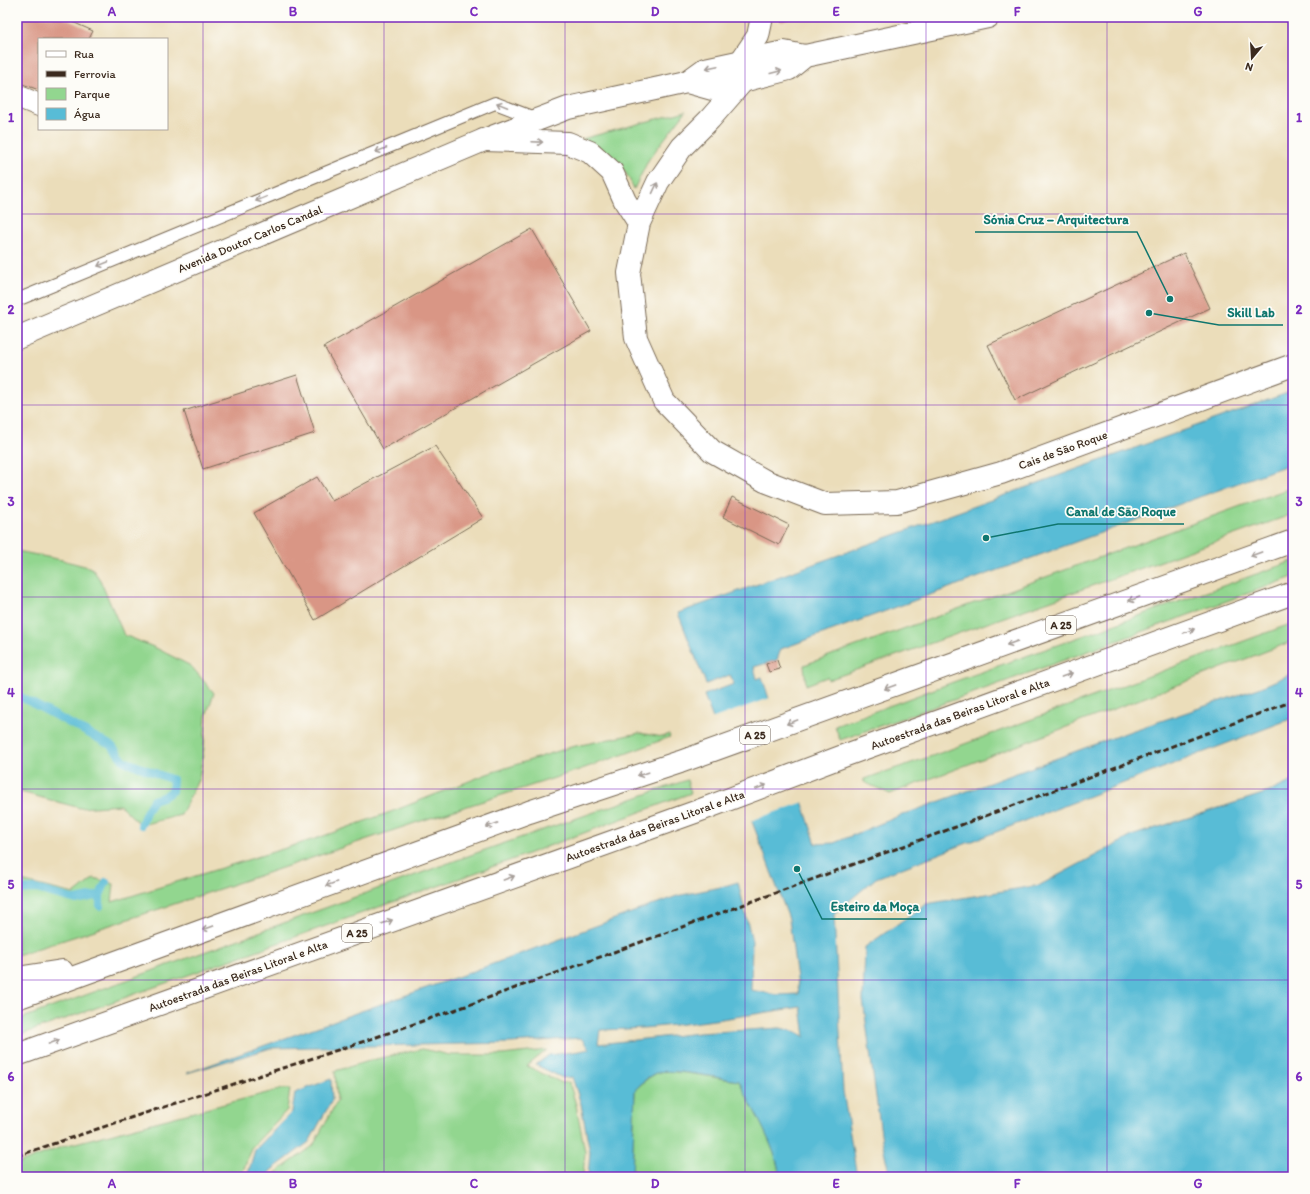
<svg xmlns="http://www.w3.org/2000/svg" width="1310" height="1194" viewBox="0 0 1310 1194" font-family="Itim,sans-serif">
<style>
.green{fill:#92d68f;stroke:#668056}
.water{fill:#58bcd6;stroke:#4a737a;fill-rule:evenodd}
.pier{fill:#ebddba}
.lines{fill:none;stroke-linecap:round;stroke-linejoin:round}
.stream{stroke:#58bcd6;stroke-width:8}
.building{fill:#d99685}
.lane-casing{stroke:#796955;stroke-width:14}
.street-casing{stroke:#796955;stroke-width:24}
.secondary-casing{stroke:#796955;stroke-width:24}
.highway-casing{stroke:#796955;stroke-width:24}
.lane{stroke:#fff;stroke-width:12}
.street{stroke:#fff;stroke-width:22}
.secondary{stroke:#fff;stroke-width:22}
.highway{stroke:#fff;stroke-width:22}
.rail{stroke:#3b2a1e;stroke-width:3;stroke-dasharray:6 3;stroke-linecap:butt}
.oneway{stroke:#a79f9a}
.grid{fill:none;stroke:#7b2cbf;stroke-width:1;stroke-opacity:0.55}
.labels{text-anchor:middle;dominant-baseline:central;stroke-width:3.5;stroke-linejoin:round;paint-order:stroke}
.shield{fill:#fdfcf7;stroke:#75695f;stroke-width:1}
.shield-label{font-size:11px;font-weight:bold;fill:#3b2a1e}
.street-label{font-size:12px;fill:#3b2a1e;stroke:#fdfcf7}
.leader{fill:none;stroke:#0f766e;stroke-width:1.5}
.callout-dot{fill:#0f766e;stroke:#fdfcf7;stroke-width:1.5}
.callout-label{font-size:13px;text-anchor:middle;font-weight:bold;fill:#0f766e;stroke:#fdfcf7;stroke-width:3.5;stroke-linejoin:round;paint-order:stroke}
.neatline{fill:none;stroke:#7b2cbf;stroke-width:1.5}
.grid-label{font-size:13px;text-anchor:middle;font-weight:bold;fill:#7b2cbf}
</style>
<rect width="100%" height="100%" fill="#fdfcf7"/>
<filter id="ink" filterUnits="userSpaceOnUse"><feTurbulence type="fractalNoise" baseFrequency=".025" numOctaves="2"/><feDisplacementMap in="SourceGraphic" scale="8" xChannelSelector="R" yChannelSelector="G"/><feConvolveMatrix kernelMatrix="1 2 1 2 8 2 1 2 1" color-interpolation-filters="sRGB"/></filter>
<filter id="wash" filterUnits="userSpaceOnUse"><feTurbulence type="fractalNoise" baseFrequency=".012" numOctaves="4" result="noise"/><feDisplacementMap in="SourceGraphic" scale="16" xChannelSelector="R" yChannelSelector="G"/><feGaussianBlur stdDeviation="0.9" result="paint"/><feColorMatrix in="noise" values="0 0 0 0 0 0 0 0 0 0 0 0 0 0 0 0 0 1.4 0 .05"/><feComposite in="paint" operator="in"/></filter>
<g filter="url(#wash)">
<rect width="100%" height="100%" fill="#ebddba"/>
<path class="green" d="M686 111 649 159 634 189C623 163 608 150 582 139Z
M1293 487V514L828 680 827 677 806 685 804 665Z
M17 551 62 560 92 568 100 580 124 635 156 648 191 666 214 693 206 716 204 748 199 778 181 815 141 825 120 805 80 808 17 791Z
M1293 561V577L976 692 840 740 835 726 956 681Z
M1293 623V641L890 794 864 782V779L932 756Z
M639 733 663 737 669 734 670 737C586 770 500 795 415 823 282 868 150 913 17 955V880L74 894 94 878 114 884 112 902 318 838 396 810 487 774 571 747Z
M687 780 691 793 514 859 17 1036V1020L479 852Z
M422 1049 450 1055H502L547 1050 527 1066 562 1083 569 1082 576 1105 585 1152 583 1177H274V1174L313 1146 337 1101 335 1071 376 1059Z
M666 1071 687 1073 739 1081C753 1109 776 1146 780 1177H632L635 1090C644 1082 652 1072 666 1071Z
M282 1089H290L287 1110 251 1148 241 1177H17V1164L64 1146Z"/>
<path class="water" d="M1293 391V463L781 649 777 660 754 667 757 679 762 677 816 844 834 843 894 818 1131 731 1259 688 1293 673V718L876 878 834 914 843 1091 857 1177H780C776 1146 753 1110 739 1081 724 1079 667 1067 656 1073 648 1076 641 1084 635 1090L632 1177H588L590 1152 581 1104 572 1077 563 1078 536 1065 549 1055 580 1051 589 1049 581 1038 511 1043 271 1048 187 1073 460 976 677 896 721 887 738 882 752 941 751 990 777 995 799 994 789 919 704 695 734 684 730 675 706 684 678 613ZM801 1007 805 1037 797 1032 780 1028 699 1033 598 1044 600 1030C667 1029 734 1017 801 1007Z
M1293 781V1177H890L882 1141 863 1000 865 947 926 904 1040 885 1134 835 1269 792Z
M331 1079 332 1100 309 1142 270 1171 269 1177H247L255 1150 292 1112 295 1093Z"/>
<path class="pier" d="M770 698 804 802 750 821 711 719Z"/>
<g class="lines">
<path class="stream" d="M17 695 112 746 124 761 173 780 172 791 165 796 153 800 146 812 141 825
M17 890 36 889 76 900 100 895
M100 906V895L106 882"/>
</g>
<g id="blocks">
<path class="building" d="M17 17H61L93 31 89 39H39V90L17 82Z
M781 17H796L781 22Z
M532 229 591 331 383 449 324 347Z
M1184 253 1210 308 1015 400 988 345Z
M297 375 315 433 203 469 184 411Z
M435 446 483 518 315 620 254 513 317 477 332 501Z
M732 497 789 525 779 545 723 517Z
M777 660 780 669 769 672 766 664Z"/>
</g>
</g>
<g filter="url(#ink)">
<use href="#blocks" fill-opacity="0" stroke="#796955" stroke-width="1"/>
<g class="lines">
<g class="lane-casing">
<path id="lane" d="M17 300 495 103 537 119"/>
</g>
<g class="street-casing">
<path id="street" d="M741 61 758 36 762 17
M743 81 710 119 682 147 658 182 639 223 629 273 636 338 664 401 712 451 765 481 825 504 897 502 1001 473 1293 365
M17 96 39 105
M484 140 568 143 590 152 612 172 625 201 639 223"/>
</g>
<g class="secondary-casing">
<path id="secondary" d="M687 82 712 89 789 69 805 56
M17 338 484 140 568 108 687 82 705 69 784 52 805 56 988 17"/>
</g>
<g class="highway-casing">
<path id="highway" d="M17 978 62 971
M17 998 529 812 680 762 1293 541
M17 1055 698 811 846 755 1293 593"/>
</g>
<use href="#lane" class="lane"/>
<use href="#street" class="street"/>
<use href="#secondary" class="secondary"/>
<use href="#highway" class="highway"/>
<path class="rail" d="M17 1156 133 1117 365 1041 466 1006 953 828 1293 701"/>
</g>
<defs><path id="oneway-shaft" d="M-6 0H5M1.5-3L5.5 0L1.5 3" fill="none" stroke-width="1.6" stroke-linecap="round" stroke-linejoin="round"/></defs>
<g class="oneway">
<use href="#oneway-shaft" transform="translate(712 67) rotate(168)"/>
<use href="#oneway-shaft" transform="translate(776 72) rotate(-14)"/>
<use href="#oneway-shaft" transform="translate(502 105) rotate(-158)"/>
<use href="#oneway-shaft" transform="translate(537 142) rotate(2)"/>
<use href="#oneway-shaft" transform="translate(381 150) rotate(158)"/>
<use href="#oneway-shaft" transform="translate(655 188) rotate(-65)"/>
<use href="#oneway-shaft" transform="translate(261 199) rotate(158)"/>
<use href="#oneway-shaft" transform="translate(103 264) rotate(158)"/>
<use href="#oneway-shaft" transform="translate(1256 554) rotate(160)"/>
<use href="#oneway-shaft" transform="translate(1134 599) rotate(160)"/>
<use href="#oneway-shaft" transform="translate(1189 631) rotate(-20)"/>
<use href="#oneway-shaft" transform="translate(1012 643) rotate(160)"/>
<use href="#oneway-shaft" transform="translate(1067 675) rotate(-20)"/>
<use href="#oneway-shaft" transform="translate(890 687) rotate(160)"/>
<use href="#oneway-shaft" transform="translate(792 722) rotate(160)"/>
<use href="#oneway-shaft" transform="translate(643 774) rotate(162)"/>
<use href="#oneway-shaft" transform="translate(761 787) rotate(-21)"/>
<use href="#oneway-shaft" transform="translate(492 825) rotate(160)"/>
<use href="#oneway-shaft" transform="translate(509 878) rotate(-20)"/>
<use href="#oneway-shaft" transform="translate(331 884) rotate(160)"/>
<use href="#oneway-shaft" transform="translate(387 922) rotate(-20)"/>
<use href="#oneway-shaft" transform="translate(208 928) rotate(160)"/>
<use href="#oneway-shaft" transform="translate(54 1042) rotate(-20)"/>
</g>
</g>
<path class="grid" d="M203 17V1177M384 17V1177M565 17V1177M745 17V1177M926 17V1177M1107 17V1177M17 214H1293M17 405H1293M17 597H1293M17 789H1293M17 980H1293"/>
<g class="labels">
<g class="shield">
<rect x="1046" y="616" width="30" height="18" rx="3"/>
<rect x="740" y="726" width="30" height="18" rx="3"/>
<rect x="342" y="924" width="30" height="18" rx="3"/>
</g>
<g class="shield-label">
<text x="1061" y="625">A 25</text>
<text x="755" y="735">A 25</text>
<text x="357" y="933">A 25</text>
</g>
<g class="street-label">
<text transform="translate(250 239) rotate(-23)">Avenida Doutor Carlos Candal</text>
<text transform="translate(1063 450) rotate(-20)">Cais de São Roque</text>
<text transform="translate(960 714) rotate(-20)">Autoestrada das Beiras Litoral e Alta</text>
<text transform="translate(655 826) rotate(-20)">Autoestrada das Beiras Litoral e Alta</text>
<text transform="translate(238 976) rotate(-20)">Autoestrada das Beiras Litoral e Alta</text>
</g>
</g>
<path class="leader" d="M1170 299L1137 232H975M1149 313L1219 325H1283M986 538L1058 524H1184M797 869L822 919H927"/>
<g class="callout-dot">
<circle cx="1170" cy="299" r="4"/>
<circle cx="1149" cy="313" r="4"/>
<circle cx="986" cy="538" r="4"/>
<circle cx="797" cy="869" r="4"/>
</g>
<g class="callout-label">
<text x="1056" y="224">Sónia Cruz – Arquitectura</text>
<text x="1251" y="317">Skill Lab</text>
<text x="1121" y="516">Canal de São Roque</text>
<text x="875" y="911">Esteiro da Moça</text>
</g>
<rect width="1310" height="1194" fill="none" stroke="#fdfcf7" stroke-width="44"/>
<rect x="38" y="38" width="130" height="92" fill="#fdfcf7" stroke="#afa8a0"/>
<rect x="46" y="51" width="20" height="6" fill="#ffffff" stroke="#afa8a0"/>
<text x="74" y="58" font-size="12" fill="#3b2a1e">Rua</text>
<rect x="46" y="71" width="20" height="6" fill="#3b2a1e" stroke="#afa8a0"/>
<text x="74" y="78" font-size="12" fill="#3b2a1e">Ferrovia</text>
<rect x="46" y="88" width="20" height="12" fill="#92d68f" stroke="#afa8a0"/>
<text x="74" y="98" font-size="12" fill="#3b2a1e">Parque</text>
<rect x="46" y="108" width="20" height="12" fill="#58bcd6" stroke="#afa8a0"/>
<text x="74" y="118" font-size="12" fill="#3b2a1e">Água</text>
<g transform="translate(1252 58) rotate(198)" stroke="#fdfcf7" stroke-width="3" paint-order="stroke">
<path d="M0-3L7 15L0 10L-7 15Z" fill="#3b2a1e"/>
<text y="-6" font-size="11" font-weight="bold" text-anchor="middle" fill="#3b2a1e">N</text>
</g>
<rect x="22" y="22" width="1266" height="1150" class="neatline"/>
<g class="grid-label">
<text x="112" y="16">A</text>
<text x="293" y="16">B</text>
<text x="474" y="16">C</text>
<text x="655" y="16">D</text>
<text x="836" y="16">E</text>
<text x="1017" y="16">F</text>
<text x="1198" y="16">G</text>
<text x="11" y="122">1</text>
<text x="1299" y="122">1</text>
<text x="11" y="314">2</text>
<text x="1299" y="314">2</text>
<text x="11" y="506">3</text>
<text x="1299" y="506">3</text>
<text x="11" y="697">4</text>
<text x="1299" y="697">4</text>
<text x="11" y="889">5</text>
<text x="1299" y="889">5</text>
<text x="11" y="1081">6</text>
<text x="1299" y="1081">6</text>
<text x="112" y="1188">A</text>
<text x="293" y="1188">B</text>
<text x="474" y="1188">C</text>
<text x="655" y="1188">D</text>
<text x="836" y="1188">E</text>
<text x="1017" y="1188">F</text>
<text x="1198" y="1188">G</text>
</g>
</svg>
